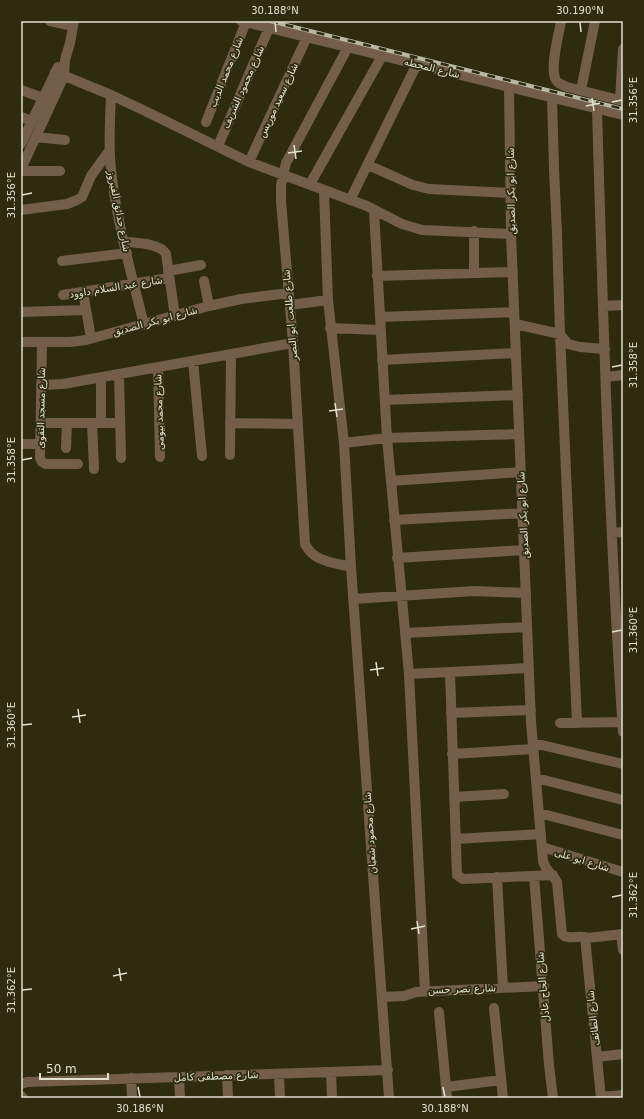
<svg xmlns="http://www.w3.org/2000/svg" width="644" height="1119" viewBox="0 0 644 1119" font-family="'DejaVu Sans',Cairo,sans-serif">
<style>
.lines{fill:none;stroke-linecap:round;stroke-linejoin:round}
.minor{stroke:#735f49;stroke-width:10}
.rail-casing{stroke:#b9b8a4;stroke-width:4}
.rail{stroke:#2e2b0f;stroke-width:2.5;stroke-dasharray:8;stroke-linecap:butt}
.ticks{fill:none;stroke:#e2e1d0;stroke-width:1.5}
.labels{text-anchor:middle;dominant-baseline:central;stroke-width:3.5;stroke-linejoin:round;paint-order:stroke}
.street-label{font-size:10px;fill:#e2e1d0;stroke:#2e2b0f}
.neatline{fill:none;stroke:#e2e1d0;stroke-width:1.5}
.ticks-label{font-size:10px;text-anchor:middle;fill:#e2e1d0}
</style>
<rect width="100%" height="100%" fill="#2e2b0f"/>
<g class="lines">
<path class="minor" d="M50 21 73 26
M241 21 623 115
M561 21C559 35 549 68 556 80 558 84 563 85 567 87L623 101
M348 47 286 163 281 185V201L293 343 305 544C314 562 332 562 351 567
M55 72 111 95 141 109 249 162 367 206 402 224 422 230 511 234
M509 87 511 234 531 722 543 861C546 872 552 873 557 882L562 934C568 941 579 934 587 938L623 934
M21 90 43 98
M581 90 595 21
M111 95C110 122 108 150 112 178 118 227 132 276 144 325
M552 98 554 169 557 233 560 334 577 723
M620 100 623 49
M597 109C603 317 609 525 623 732
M21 117 32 121
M206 122 246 22
M36 137 65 140
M21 144 58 67
M218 146 269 28
M249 162 307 37
M368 165 413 185 429 189 511 193
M21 169 64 76 65 60 70 43 74 21
M21 171H60
M310 184 382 56
M324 191 328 300 344 443 351 567 389 1098
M350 200 417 64
M21 210 67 204 77 200 82 197 91 176 109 151
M374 211 387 438 409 674 425 991
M124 242C136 243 160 243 166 254L175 316
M62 261 127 253
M168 271 201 265
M474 273V231
M377 276 513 272
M204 281 209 306
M83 292 91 338
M63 295 169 278
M290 305 328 300
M603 306 623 305
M21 312 86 310
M380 317 514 312
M515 324 560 334 568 344 580 347 605 349
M330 328 380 330
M21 342H70L86 340 209 306 241 299 289 293
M42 342 40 458 42 462 46 464H78
M382 360 516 353
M193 361 202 456
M158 367 160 457
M119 374 121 458
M101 377V423
M606 377 623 375
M41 385 63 384 293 343
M385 400 518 395
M40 423H120
M92 423 94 469
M230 423 298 424
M344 443 387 438 519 434
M21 444H40
M66 448 67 423
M230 455 231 354
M391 481 521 472
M394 520 523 513
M612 533 623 532
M397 558 524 550
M353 599 474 591 526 593
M405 633 527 627
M450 672 457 875 463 879 553 875
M409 674 529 668
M451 713 531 710
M560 723 623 722
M533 743 623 764
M452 754 534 749
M536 778 623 800
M454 797 504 794
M539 813 623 835
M456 839 541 834
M542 847 623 872
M534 876 549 1065 553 1098
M497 877 503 988
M621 934 623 950
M585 937 601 1098
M382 997 404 996 416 992 544 986
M494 1008 503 1098
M439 1012 447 1098
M597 1057 623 1054
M331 1072 332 1098
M279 1074 280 1098
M227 1075 228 1098
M179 1077 180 1098
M131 1078 132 1098
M21 1084 27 1082 388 1070
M446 1087 501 1080
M21 1096 23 1098
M601 1097 623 1095"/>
<g class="rail-casing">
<path id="rail" d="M270 21 623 109"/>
</g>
<use href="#rail" class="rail"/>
</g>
<path class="ticks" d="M275 22 276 32M580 22 581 32M592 98 594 111M612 102 622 100M586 106 600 103M294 145 296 159M288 153 302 151M22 195 32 193M612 367 622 365M335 403 337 417M329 411 343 409M22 460 32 458M612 632 622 630M376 662 378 676M370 670 384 668M78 709 80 723M72 717 86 715M22 725 32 724M612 897 622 895M417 921 419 934M411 929 425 926M119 968 121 981M113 976 127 973M22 990 32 989M138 1087 140 1097M443 1087 445 1097"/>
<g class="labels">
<g class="street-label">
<text transform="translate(432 68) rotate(14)">شارع المحطه</text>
<text transform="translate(226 72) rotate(-68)">شارع محمد الديب</text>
<text transform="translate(243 87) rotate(-66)">شارع محمود الشريف</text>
<text transform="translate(278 100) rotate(-65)">شارع سعيد موريس</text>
<text transform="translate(511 191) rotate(-91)">شارع ابو بكر الصديق</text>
<text transform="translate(119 211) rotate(79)">شارع حدائق الفيروز</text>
<text transform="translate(116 287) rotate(-9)">شارع عبد السلام داوود</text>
<text transform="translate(290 315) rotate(-95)">شارع طلعت ابو النصر</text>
<text transform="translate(155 321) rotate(-15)">شارع ابو بكر الصديق</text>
<text transform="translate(41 408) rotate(-89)">شارع مسجد التقوى</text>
<text transform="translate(159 412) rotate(-92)">شارع محمد بيومى</text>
<text transform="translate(523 515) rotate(-93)">شارع ابو بكر الصديق</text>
<text transform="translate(370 833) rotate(-94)">شارع محمود شعبان</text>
<text transform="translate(582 860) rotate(17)">شارع ابو على</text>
<text transform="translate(543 987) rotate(-95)">شارع الحاج عادل</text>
<text transform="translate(462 989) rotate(-2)">شارع نصر حسن</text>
<text transform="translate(593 1018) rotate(-96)">شارع الطائف</text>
<text transform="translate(216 1076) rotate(-2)">شارع مصطفى كامل</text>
</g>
</g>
<rect width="644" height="1119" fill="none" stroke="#2e2b0f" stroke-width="44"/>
<path d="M40 1073v6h68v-6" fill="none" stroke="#e2e1d0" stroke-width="2"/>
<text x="46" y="1073" font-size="12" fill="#e2e1d0" stroke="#2e2b0f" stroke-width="3" paint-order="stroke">50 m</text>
<rect x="22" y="22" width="600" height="1075" class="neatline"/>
<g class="ticks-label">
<text x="275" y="14">30.188°N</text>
<text x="580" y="14">30.190°N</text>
<text transform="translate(633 100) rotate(-90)" y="4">31.356°E</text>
<text transform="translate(11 195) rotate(-90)" y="4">31.356°E</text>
<text transform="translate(633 365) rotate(-90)" y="4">31.358°E</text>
<text transform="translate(11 460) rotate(-90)" y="4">31.358°E</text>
<text transform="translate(633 630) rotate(-90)" y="4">31.360°E</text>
<text transform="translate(11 725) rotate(-90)" y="4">31.360°E</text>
<text transform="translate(633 895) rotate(-90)" y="4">31.362°E</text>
<text transform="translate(11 990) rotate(-90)" y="4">31.362°E</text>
<text x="140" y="1112">30.186°N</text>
<text x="445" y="1112">30.188°N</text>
</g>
</svg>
